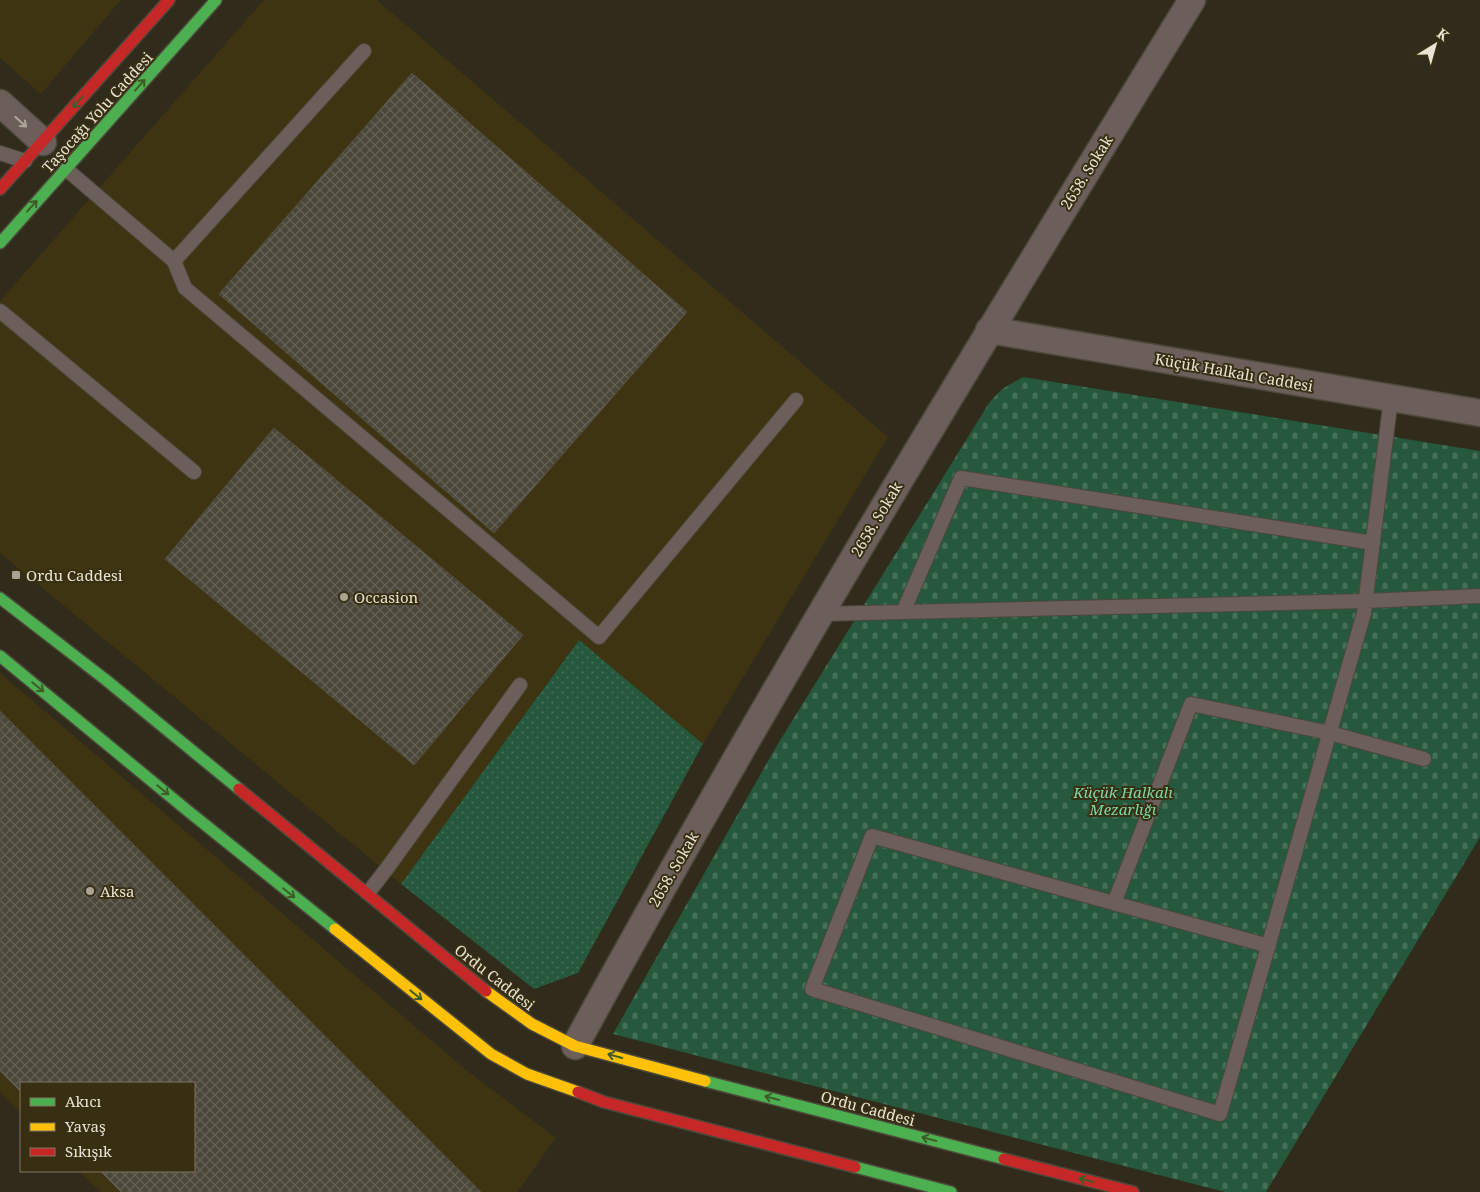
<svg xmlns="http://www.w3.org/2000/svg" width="1480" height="1192" viewBox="0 0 1480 1192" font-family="'Noto Serif',serif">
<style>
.built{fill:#3e3411}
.grass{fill:url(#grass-dots)}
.cemetery{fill:url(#cemetery-stones)}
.building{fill:url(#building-cross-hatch);stroke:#545043}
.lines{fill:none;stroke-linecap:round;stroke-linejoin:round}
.lane-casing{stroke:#4c483a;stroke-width:16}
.street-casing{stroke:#4c483a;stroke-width:29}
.fast-casing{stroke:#4c483a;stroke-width:14}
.slow-casing{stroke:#4c483a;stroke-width:14}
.jam-casing{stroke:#4c483a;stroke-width:14}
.lane{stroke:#6c5e5a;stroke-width:14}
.street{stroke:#6c5e5a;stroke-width:26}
.fast{stroke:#4caf50;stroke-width:11}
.slow{stroke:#ffc107;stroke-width:11}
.jam{stroke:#c62828;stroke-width:11}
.oneway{stroke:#3f5c28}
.oneway2{stroke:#b1a89d}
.poi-dot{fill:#a8a393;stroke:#382f13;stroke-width:2}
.labels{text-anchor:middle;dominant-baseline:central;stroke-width:4;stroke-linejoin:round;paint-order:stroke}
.street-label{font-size:15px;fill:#e9e4d4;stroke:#382f13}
.poi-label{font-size:15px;fill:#e9e4d4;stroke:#382f13;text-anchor:start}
.park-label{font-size:15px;font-style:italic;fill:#7cd8a6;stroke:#382f13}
</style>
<defs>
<pattern id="grass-dots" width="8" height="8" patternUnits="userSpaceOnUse" patternTransform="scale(1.25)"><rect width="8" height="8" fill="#25583c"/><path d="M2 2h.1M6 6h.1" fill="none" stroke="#457057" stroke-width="1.8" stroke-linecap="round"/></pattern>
<pattern id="cemetery-stones" width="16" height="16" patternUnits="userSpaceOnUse" patternTransform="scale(1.25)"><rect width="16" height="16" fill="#25583c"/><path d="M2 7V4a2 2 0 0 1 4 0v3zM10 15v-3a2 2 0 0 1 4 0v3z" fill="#457057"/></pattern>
<pattern id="building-cross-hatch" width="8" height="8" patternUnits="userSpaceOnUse" patternTransform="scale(1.25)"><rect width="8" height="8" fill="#4b473a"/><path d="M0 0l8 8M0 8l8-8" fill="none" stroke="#656156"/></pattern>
</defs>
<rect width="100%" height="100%" fill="#302b1b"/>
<path class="built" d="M0 0H121L41 94 0 58Z
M264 0H377L888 437 703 744 578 641 401 884 0 553V301Z
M0 673 465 1069 556 1138 517 1192H101L79 1171H194V1083H21V1113L0 1092Z"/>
<path class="grass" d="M579 640 703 744 578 973 534 989 401 884Z"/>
<path class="cemetery" d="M1023 377 1480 451V837L1266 1192H1225L613 1034 776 747 989 403 1002 389Z"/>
<path class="building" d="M412 73 687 312 494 533 219 294Z
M274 428 523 635 414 765 165 559Z
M0 711 481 1192H121L100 1171H194V1083H21V1092L0 1071Z"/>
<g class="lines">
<g class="lane-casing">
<path id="lane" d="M0 153 25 161
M66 169 174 261 364 51
M174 261 185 288 599 637 796 400
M0 311 194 472
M903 612 961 478 1373 543
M819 614 1366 601 1480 596
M368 893 388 867 520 685
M1114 903 1191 704 1330 733 1424 759
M1269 946 872 836 812 989 1220 1114 1364 613 1391 398"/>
</g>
<g class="street-casing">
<path id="street" d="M0 103 43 142
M989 330 1480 413
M575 1046C769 690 980 345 1192 0"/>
</g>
<g class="fast-casing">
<path id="fast" d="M0 243 216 0
M0 598 106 680 239 789
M0 656 188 811 335 929
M705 1081 1004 1159
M855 1167 951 1192"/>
</g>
<g class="slow-casing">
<path id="slow" d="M335 929 491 1054 527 1074 578 1092
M486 991 532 1024 575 1046 705 1081"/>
</g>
<g class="jam-casing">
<path id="jam" d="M0 189 169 0
M239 789 486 991
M578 1092 604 1102 855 1167
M1004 1159 1133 1192"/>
</g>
<use href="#lane" class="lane"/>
<use href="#street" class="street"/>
<use href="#fast" class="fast"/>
<use href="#slow" class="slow"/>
<use href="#jam" class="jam"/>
</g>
<defs><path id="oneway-shaft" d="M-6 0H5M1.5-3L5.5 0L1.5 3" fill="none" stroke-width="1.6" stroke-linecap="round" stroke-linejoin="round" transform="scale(1.25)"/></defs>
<g class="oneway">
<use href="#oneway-shaft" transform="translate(140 85) rotate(-48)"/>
<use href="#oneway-shaft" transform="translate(78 102) rotate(132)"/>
<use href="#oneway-shaft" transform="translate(32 206) rotate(-48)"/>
<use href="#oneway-shaft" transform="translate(38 687) rotate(39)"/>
<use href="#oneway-shaft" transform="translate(163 790) rotate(39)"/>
<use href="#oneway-shaft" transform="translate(289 893) rotate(39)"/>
<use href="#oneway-shaft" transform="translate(416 995) rotate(39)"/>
<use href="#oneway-shaft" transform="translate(615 1056) rotate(-165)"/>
<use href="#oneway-shaft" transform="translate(772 1098) rotate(-165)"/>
<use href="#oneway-shaft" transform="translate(929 1139) rotate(-165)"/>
<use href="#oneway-shaft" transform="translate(1086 1180) rotate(-165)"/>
</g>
<use class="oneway2" href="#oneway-shaft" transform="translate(21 122) rotate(42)"/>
<g class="poi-dot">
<rect x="11" y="570" width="10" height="10" rx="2.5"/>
<circle cx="344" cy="597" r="5"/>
<circle cx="90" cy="891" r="5"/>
</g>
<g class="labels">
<g class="street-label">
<text transform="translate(97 112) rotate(-48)">Taşocağı Yolu Caddesi</text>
<text transform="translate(1086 172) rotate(-58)">2658. Sokak</text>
<text transform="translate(1234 372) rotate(10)">Küçük Halkalı Caddesi</text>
<text transform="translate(876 519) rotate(-59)">2658. Sokak</text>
<text transform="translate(673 869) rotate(-60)">2658. Sokak</text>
<text transform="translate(495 977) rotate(38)">Ordu Caddesi</text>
<text transform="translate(868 1108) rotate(15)">Ordu Caddesi</text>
</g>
<g class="poi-label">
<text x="26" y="575">Ordu Caddesi</text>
<text x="354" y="597">Occasion</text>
<text x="100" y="891">Aksa</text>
</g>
<g class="park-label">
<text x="1123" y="792">Küçük Halkalı<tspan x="1123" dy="17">Mezarlığı</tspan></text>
</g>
</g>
<rect x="20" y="1082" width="175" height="90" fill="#382f13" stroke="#7f7760"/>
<rect x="30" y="1098" width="25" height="8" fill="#4caf50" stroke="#7f7760"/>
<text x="65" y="1107" font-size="15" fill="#e9e4d4">Akıcı</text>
<rect x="30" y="1123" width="25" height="8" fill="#ffc107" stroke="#7f7760"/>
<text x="65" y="1132" font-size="15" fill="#e9e4d4">Yavaş</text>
<rect x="30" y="1148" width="25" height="8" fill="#c62828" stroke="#7f7760"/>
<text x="65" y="1157" font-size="15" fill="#e9e4d4">Sıkışık</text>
<g transform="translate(1435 45) rotate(37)" stroke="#382f13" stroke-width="4" paint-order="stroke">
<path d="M0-4L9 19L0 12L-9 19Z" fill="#e9e4d4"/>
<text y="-8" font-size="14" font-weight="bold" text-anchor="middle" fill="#e9e4d4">K</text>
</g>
</svg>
